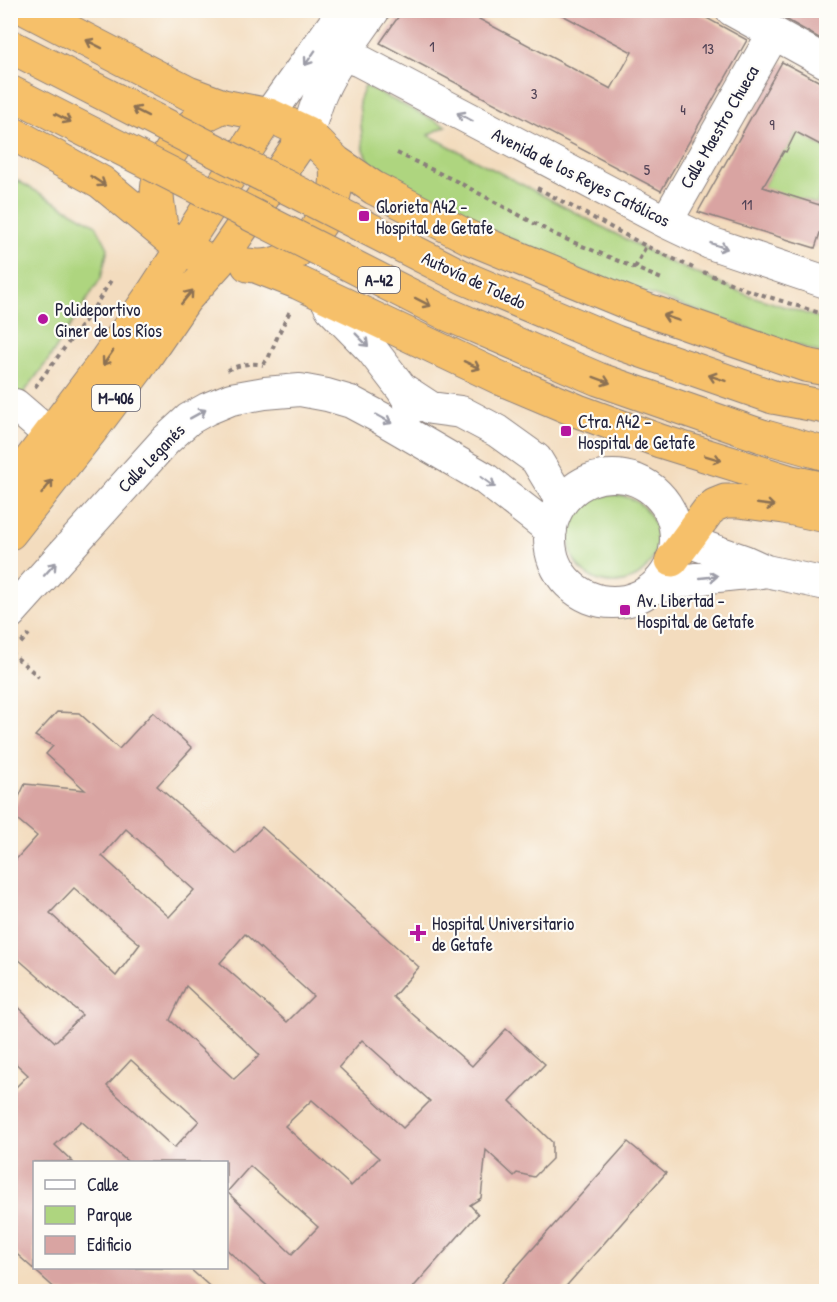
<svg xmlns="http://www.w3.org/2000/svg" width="837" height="1302" viewBox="0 0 837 1302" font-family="'Patrick Hand',sans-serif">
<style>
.green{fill:#aed57f;stroke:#687c5d;stroke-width:1.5}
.building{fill:#d9a4a2;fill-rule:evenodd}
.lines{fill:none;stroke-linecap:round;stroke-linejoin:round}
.minor-casing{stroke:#8a7f7c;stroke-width:34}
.highway-casing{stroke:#8a7f7c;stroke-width:35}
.path{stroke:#8a7f7c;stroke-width:4;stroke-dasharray:4.5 4.5;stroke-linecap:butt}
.minor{stroke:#fff;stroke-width:32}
.highway{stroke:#f6c06b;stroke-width:33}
.highway-bridge-casing{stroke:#8a7f7c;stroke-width:35;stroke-linecap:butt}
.highway-bridge{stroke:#f6c06b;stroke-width:33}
.oneway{stroke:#8c7153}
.oneway2{stroke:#9c9ca7}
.poi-dot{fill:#b5179e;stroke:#fdfcf7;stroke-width:2}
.labels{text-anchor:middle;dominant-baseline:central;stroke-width:4.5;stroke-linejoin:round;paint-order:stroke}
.number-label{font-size:15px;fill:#504255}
.shield{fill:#fdfcf7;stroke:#646373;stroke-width:1.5}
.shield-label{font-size:16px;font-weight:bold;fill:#22223b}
.street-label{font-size:18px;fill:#22223b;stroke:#fdfcf7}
.poi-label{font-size:18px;fill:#22223b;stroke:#fdfcf7;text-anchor:start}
</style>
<rect width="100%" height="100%" fill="#fdfcf7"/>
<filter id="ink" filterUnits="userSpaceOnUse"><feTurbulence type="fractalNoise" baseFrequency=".0167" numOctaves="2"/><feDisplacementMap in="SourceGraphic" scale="12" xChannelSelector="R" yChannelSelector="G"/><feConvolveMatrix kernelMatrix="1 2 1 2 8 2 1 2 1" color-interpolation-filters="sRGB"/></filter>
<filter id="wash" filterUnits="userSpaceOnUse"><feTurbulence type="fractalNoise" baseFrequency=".008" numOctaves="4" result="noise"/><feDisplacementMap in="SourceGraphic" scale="24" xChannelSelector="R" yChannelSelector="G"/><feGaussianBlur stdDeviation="1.35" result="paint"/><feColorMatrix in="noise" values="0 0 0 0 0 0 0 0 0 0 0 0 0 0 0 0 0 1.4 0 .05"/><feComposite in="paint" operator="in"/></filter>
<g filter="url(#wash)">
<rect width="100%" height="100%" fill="#f3dcbe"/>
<path class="green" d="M365 86 446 126 428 135 667 261 745 294 826 320V355L576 269 376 177 363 147 359 102Z
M795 115 804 136 826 149V191L821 190 817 204 762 188 784 150 786 151 796 133Z
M11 177 96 225 108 248 101 278 49 359 11 410Z
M569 539a44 44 0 1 1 88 0a44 44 0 1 1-88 0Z"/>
<g id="blocks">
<path class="building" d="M403 10H485L479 19 611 89 632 52 553 10H692L747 40 661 191 380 43Z
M770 10H826V42L782 17Z
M782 62 826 85V148L796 132 786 152 784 151 763 187 826 207V235L820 233 815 248 698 212Z
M57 712 79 713 119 749 153 712 192 748 157 786 236 854 262 827 419 967 393 997 472 1066 506 1029 545 1064 510 1101 552 1142V1159L534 1177 517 1173 514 1176 486 1150 481 1198 470 1205 478 1214 409 1292H274L226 1249V1162H128L81 1121 55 1145 73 1162H34V1268H189L216 1292H59L10 1248V1093L28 1075 10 1058V999L55 1042 82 1015 10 952V866L37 836 11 814 25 784 85 790 46 754 53 746 35 736ZM126 829 194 890 169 917 102 856ZM74 888 140 944 116 976 50 913ZM245 934 313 996 287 1022 220 963ZM186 986 260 1055 234 1079 170 1020ZM362 1040 430 1101 403 1128 339 1067ZM131 1060 199 1121 174 1148 107 1086ZM312 1100 379 1158 351 1186 285 1126ZM250 1166 318 1227 292 1254 227 1192Z
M628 1142 666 1173 561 1292H494Z"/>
</g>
</g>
<g filter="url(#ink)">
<use href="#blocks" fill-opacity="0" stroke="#8a7f7c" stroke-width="1.5"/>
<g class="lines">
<g class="minor-casing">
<path id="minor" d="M732 10 826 62
M343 55 360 61 666 222 710 243 826 282
M269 115 344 10
M307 133C313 118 316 103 323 89 335 62 357 35 374 10
M666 222 774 33
M325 296 331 308 372 350 402 389 413 407
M402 389 431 408 461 412 497 431 536 459 562 502
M15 405 50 435
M550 539a63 63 0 1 1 126 0a63 63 0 1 1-126 0Z
M676 537 744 561 766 571 826 584
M653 588C689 578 724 575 761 572
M10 613 165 441 189 419 207 409 231 399 265 393 300 390 327 395 351 402 381 418 484 478 551 530"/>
</g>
<g class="highway-casing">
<path id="highway" d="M28 10 188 93 223 106 269 115 307 133 336 162 374 188 470 238 633 305 805 365 826 369
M10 132 101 182 181 248 200 256
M162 232C160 220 158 208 157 195 157 165 179 135 202 117 208 113 216 110 223 106
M248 265C258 267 270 266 280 262 305 251 332 213 336 185 337 178 336 170 336 162
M258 267 299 283 502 379 578 411 660 441 791 482 826 489
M773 397 826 407
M762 436 826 454
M10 487 107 359 153 293 269 115
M10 533 89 433 137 369 185 299 219 261 307 133
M672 560 708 511 715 505 725 501H738L784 507 826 516"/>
</g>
<path class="path" d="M397 153 458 182 556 235 664 280
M537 188 646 246 693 268
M635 268 646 246
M703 272 747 290 826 315
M263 364 268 359 279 333 291 309
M227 370C239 365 251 362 263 365
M35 387 90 314 113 277
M14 639 20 644 29 634
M10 652 39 677"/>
<use href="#minor" class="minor"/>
<use href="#highway" class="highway"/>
<g class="highway-bridge-casing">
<path id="highway-bridge" d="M10 46 467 279 616 342 773 397
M10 92 447 314 598 379 762 436"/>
</g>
<use href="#highway-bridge" class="highway-bridge"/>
</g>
<defs><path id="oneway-shaft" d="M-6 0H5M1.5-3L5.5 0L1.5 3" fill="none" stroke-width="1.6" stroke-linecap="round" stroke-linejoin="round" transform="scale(1.5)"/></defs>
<g class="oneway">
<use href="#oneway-shaft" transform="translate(94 44) rotate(-153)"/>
<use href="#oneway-shaft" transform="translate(140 112) rotate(-153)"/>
<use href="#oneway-shaft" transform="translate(63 118) rotate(27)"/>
<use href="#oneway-shaft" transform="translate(98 181) rotate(33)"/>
<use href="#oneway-shaft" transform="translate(187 297) rotate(-50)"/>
<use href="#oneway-shaft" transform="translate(423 302) rotate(27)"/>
<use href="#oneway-shaft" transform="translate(671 318) rotate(-161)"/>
<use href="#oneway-shaft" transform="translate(108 358) rotate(125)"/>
<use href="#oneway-shaft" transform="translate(472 365) rotate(25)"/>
<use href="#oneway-shaft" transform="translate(717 378) rotate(-161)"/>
<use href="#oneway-shaft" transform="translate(602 380) rotate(20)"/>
<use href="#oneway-shaft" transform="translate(713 458) rotate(17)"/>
<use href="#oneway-shaft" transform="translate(47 487) rotate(-52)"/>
<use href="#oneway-shaft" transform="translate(766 505) rotate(8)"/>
</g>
<g class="oneway2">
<use href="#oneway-shaft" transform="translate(310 58) rotate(125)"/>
<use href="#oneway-shaft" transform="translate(465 117) rotate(-152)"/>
<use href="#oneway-shaft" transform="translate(719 246) rotate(19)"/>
<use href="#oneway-shaft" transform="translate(362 340) rotate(45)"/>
<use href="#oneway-shaft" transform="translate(198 414) rotate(-29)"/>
<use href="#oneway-shaft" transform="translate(384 419) rotate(29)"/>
<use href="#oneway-shaft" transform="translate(488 482) rotate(36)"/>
<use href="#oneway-shaft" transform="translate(50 569) rotate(-48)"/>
<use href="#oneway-shaft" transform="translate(709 577) rotate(-6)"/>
</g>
</g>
<g class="poi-dot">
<rect x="358" y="210" width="12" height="12" rx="3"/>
<circle cx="43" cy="319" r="6"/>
<rect x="560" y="425" width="12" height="12" rx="3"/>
<rect x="619" y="604" width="12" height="12" rx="3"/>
<path d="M415 924h6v6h6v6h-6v6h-6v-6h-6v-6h6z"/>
</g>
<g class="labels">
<g class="number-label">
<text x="432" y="46">1</text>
<text x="708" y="48">13</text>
<text x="534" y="93">3</text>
<text x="683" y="109">4</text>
<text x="772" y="124">9</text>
<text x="647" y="169">5</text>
<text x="747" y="204">11</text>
</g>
<g class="shield">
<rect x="358" y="267" width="42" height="26" rx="4.5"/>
<rect x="92" y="385" width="48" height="26" rx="4.5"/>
</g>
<g class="shield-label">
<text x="379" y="280">A-42</text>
<text x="116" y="398">M-406</text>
</g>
<g class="street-label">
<text transform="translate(719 127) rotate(-60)">Calle Maestro Chueca</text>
<text transform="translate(581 177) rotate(27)">Avenida de los Reyes Católicos</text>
<text transform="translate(474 280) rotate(25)">Autovía de Toledo</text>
<text transform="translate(151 458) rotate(-46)">Calle Leganés</text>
</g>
<g class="poi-label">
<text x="376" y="206">Glorieta A42 -<tspan x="376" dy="21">Hospital de Getafe</tspan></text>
<text x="55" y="309">Polideportivo<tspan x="55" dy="21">Giner de los Ríos</tspan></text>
<text x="578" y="421">Ctra. A42 -<tspan x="578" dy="21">Hospital de Getafe</tspan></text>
<text x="637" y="600">Av. Libertad -<tspan x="637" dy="21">Hospital de Getafe</tspan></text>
<text x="432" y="923">Hospital Universitario<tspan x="432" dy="21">de Getafe</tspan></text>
</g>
</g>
<rect width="837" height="1302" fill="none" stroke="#fdfcf7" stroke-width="36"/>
<rect x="33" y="1161" width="195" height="108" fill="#fdfcf7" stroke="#a5a5ac" stroke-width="1.5"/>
<rect x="45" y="1180" width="30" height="9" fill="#ffffff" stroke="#a5a5ac" stroke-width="1.5"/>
<text x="87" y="1191" font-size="18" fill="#22223b">Calle</text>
<rect x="45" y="1206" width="30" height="18" fill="#aed57f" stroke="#a5a5ac" stroke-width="1.5"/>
<text x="87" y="1221" font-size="18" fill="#22223b">Parque</text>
<rect x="45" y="1236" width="30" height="18" fill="#d9a4a2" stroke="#a5a5ac" stroke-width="1.5"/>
<text x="87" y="1251" font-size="18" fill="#22223b">Edificio</text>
</svg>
